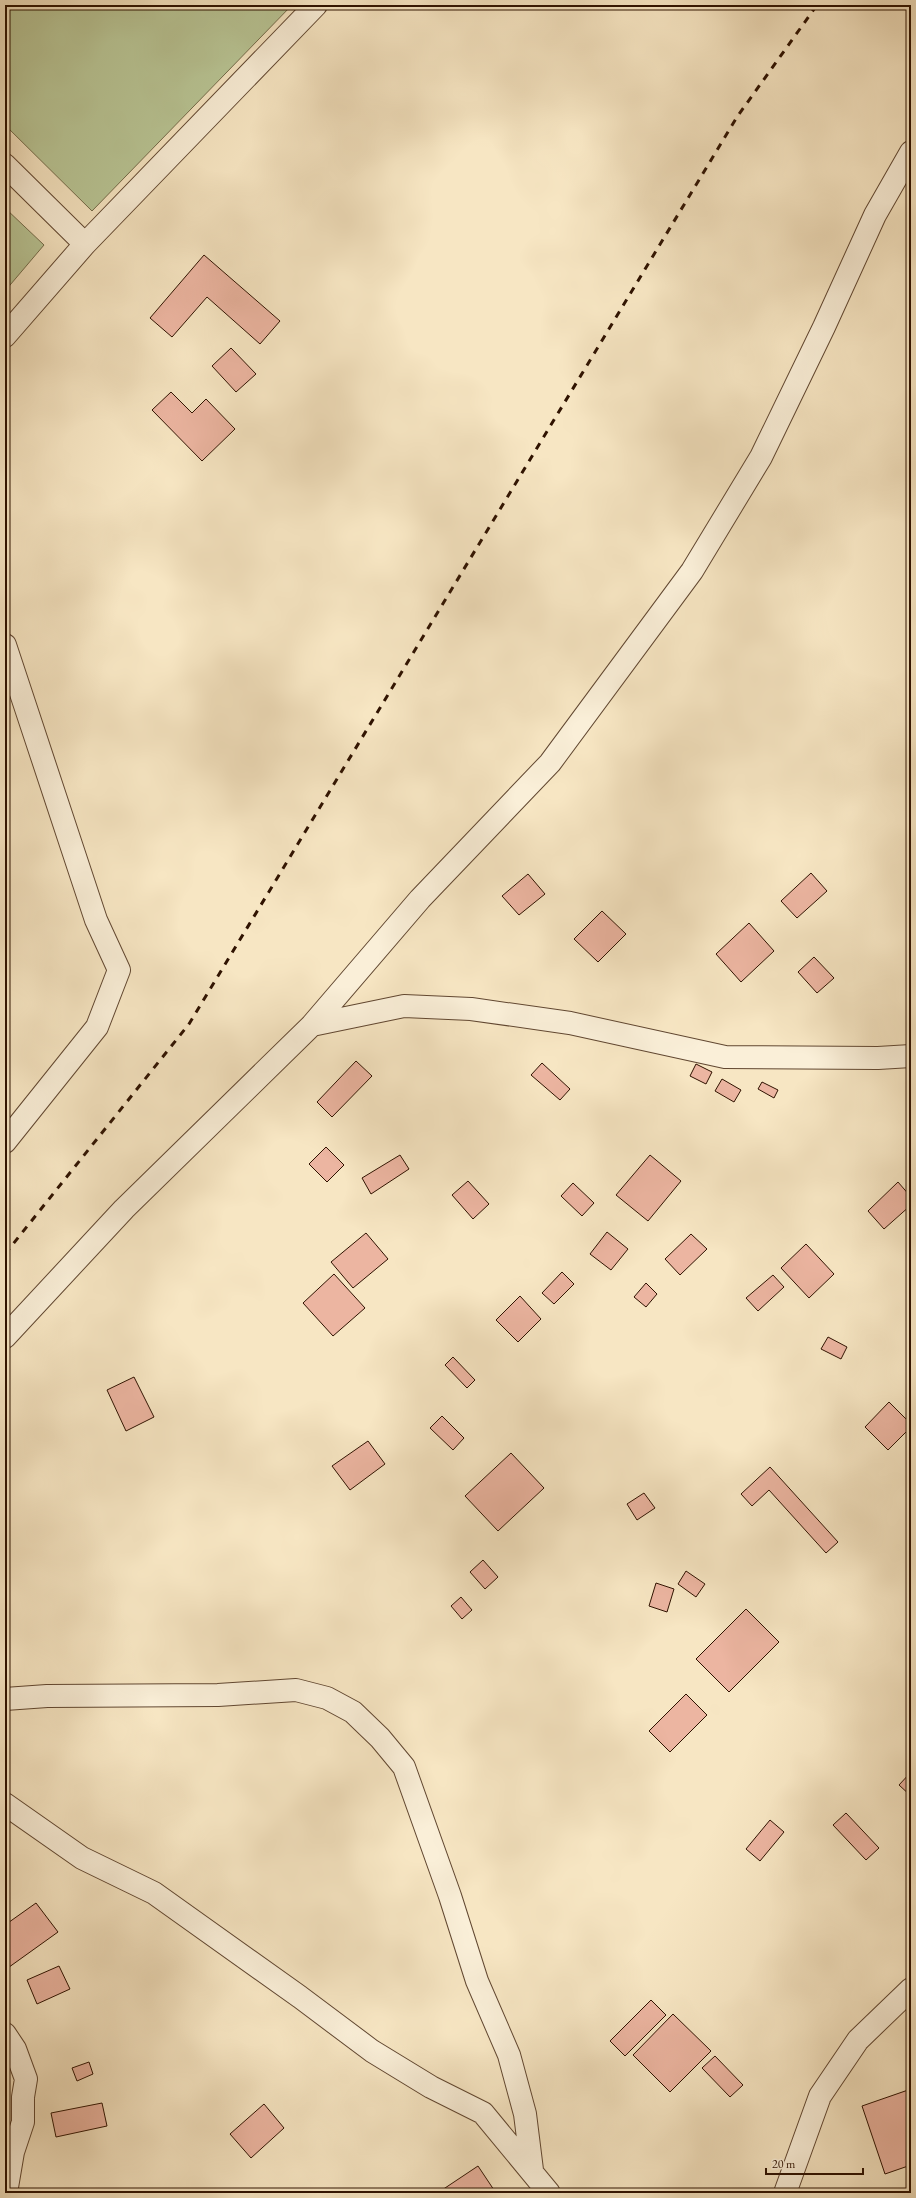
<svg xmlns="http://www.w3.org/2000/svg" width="916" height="2198" viewBox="0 0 916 2198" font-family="'EB Garamond',serif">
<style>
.green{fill:#b9c696;stroke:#746c4b}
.building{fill:#ecb5a1;stroke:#2f1200}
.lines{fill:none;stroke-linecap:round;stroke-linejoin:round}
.street-casing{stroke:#614731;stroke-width:24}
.street{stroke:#faefd8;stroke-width:22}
.rail{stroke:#2f1200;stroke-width:3;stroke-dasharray:7 7;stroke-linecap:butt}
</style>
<rect width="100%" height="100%" fill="#f7e6c3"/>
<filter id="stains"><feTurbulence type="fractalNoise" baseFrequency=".005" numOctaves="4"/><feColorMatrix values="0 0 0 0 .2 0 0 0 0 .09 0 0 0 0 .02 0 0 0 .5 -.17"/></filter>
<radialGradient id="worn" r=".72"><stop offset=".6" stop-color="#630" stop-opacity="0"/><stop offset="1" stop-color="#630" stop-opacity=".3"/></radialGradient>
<path class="green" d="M5 5H292L92 211 5 125Z
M5 208 44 245 5 291Z"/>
<path class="building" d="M204 255 280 321 260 344 207 297 172 337 150 318Z
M231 348 256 374 236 392 212 366Z
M171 392 192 413 206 399 235 429 202 461 152 410Z
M811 873 827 891 797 918 781 901Z
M528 874 545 894 519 915 502 896Z
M602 911 626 934 598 962 574 939Z
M749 923 774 951 741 982 716 954Z
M814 957 834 978 817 993 798 972Z
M356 1061 372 1076 332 1117 317 1102Z
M542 1063 570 1089 560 1100 531 1075Z
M696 1064 712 1072 706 1084 690 1076Z
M722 1079 741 1090 734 1102 715 1091Z
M762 1082 778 1090 774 1098 758 1089Z
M326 1147 344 1165 327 1182 309 1164Z
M400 1155 409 1169 371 1194 362 1178Z
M650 1155 681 1181 648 1221 616 1195Z
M468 1181 489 1204 473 1219 452 1195Z
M898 1182 911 1197V1205L884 1229 868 1211Z
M573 1183 594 1203 582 1216 561 1196Z
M607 1232 628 1249 611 1270 590 1254Z
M366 1233 388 1259 353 1288 331 1262Z
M691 1234 707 1249 680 1275 665 1259Z
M806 1244 834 1274 809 1298 781 1268Z
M562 1272 574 1284 554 1304 542 1293Z
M334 1274 365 1308 333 1336 303 1303Z
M773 1275 784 1287 758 1311 746 1298Z
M646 1283 657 1294 646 1307 634 1297Z
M520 1296 541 1319 518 1342 496 1320Z
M828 1337 847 1347 841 1359 821 1349Z
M453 1357 475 1380 467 1388 445 1365Z
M134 1377 154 1417 126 1431 107 1390Z
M889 1402 911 1424V1427L888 1450 865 1427Z
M442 1416 464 1438 453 1450 430 1428Z
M368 1441 385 1464 350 1490 332 1466Z
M511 1453 544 1488 498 1531 465 1496Z
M770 1467 838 1542 826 1553 769 1490 752 1506 741 1494Z
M644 1493 655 1508 637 1520 627 1504Z
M483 1560 498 1577 485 1589 470 1572Z
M686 1571 705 1584 696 1597 678 1584Z
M656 1583 674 1589 667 1612 649 1606Z
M461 1597 472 1610 462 1619 451 1606Z
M746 1609 779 1642 729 1692 696 1659Z
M686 1694 707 1715 670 1752 649 1731Z
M911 1772V1796L899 1785Z
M846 1813 879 1848 866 1860 833 1825Z
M770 1820 784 1832 760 1861 746 1849Z
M36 1903 58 1932 5 1970V1925Z
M59 1966 70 1989 37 2004 27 1980Z
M651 2000 666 2015 625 2056 610 2041Z
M673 2014 711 2051 670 2092 633 2055Z
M715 2056 743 2085 730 2097 702 2068Z
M89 2062 93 2074 77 2081 72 2068Z
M911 2089V2165L885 2174 862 2106Z
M102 2103 107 2126 56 2137 51 2113Z
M264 2104 284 2128 251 2158 230 2134Z
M478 2166 496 2193H440L439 2192Z"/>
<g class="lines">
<g class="street-casing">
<path id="street" d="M5 165 85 244
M5 336 85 244 316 5
M5 645 96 920 119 970 97 1027 5 1142
M312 1025 404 1006 471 1009 570 1023 725 1057 878 1058 911 1056
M5 1337 124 1209 312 1025 420 899 550 763 692 571 761 457 824 327 875 215 911 152
M5 1699 47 1696 218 1695 296 1690 327 1698 353 1712 380 1738 404 1767 450 1896 477 1981 509 2055 525 2114 532 2170
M5 1804 82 1858 154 1893 300 1997 372 2051 431 2087 483 2113 549 2193
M5 2034 15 2049 26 2079 23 2097V2122L13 2152 6 2193
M785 2193 820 2096 858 2040 911 1989"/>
</g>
<use href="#street" class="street"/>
<path class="rail" d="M5 1254 189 1024 737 117 817 5"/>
</g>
<rect width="916" height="2198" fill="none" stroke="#f7e6c3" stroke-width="20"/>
<rect x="6" y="6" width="904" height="2186" fill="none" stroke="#2f1200" stroke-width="2"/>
<rect x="10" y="10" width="896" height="2178" fill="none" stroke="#2f1200"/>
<path d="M766 2168v6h97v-6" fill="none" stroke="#2f1200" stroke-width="2"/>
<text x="772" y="2168" font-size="12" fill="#2f1200" stroke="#faefd8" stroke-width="3" paint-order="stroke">20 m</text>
<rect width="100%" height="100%" filter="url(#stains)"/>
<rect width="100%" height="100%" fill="url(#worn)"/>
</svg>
